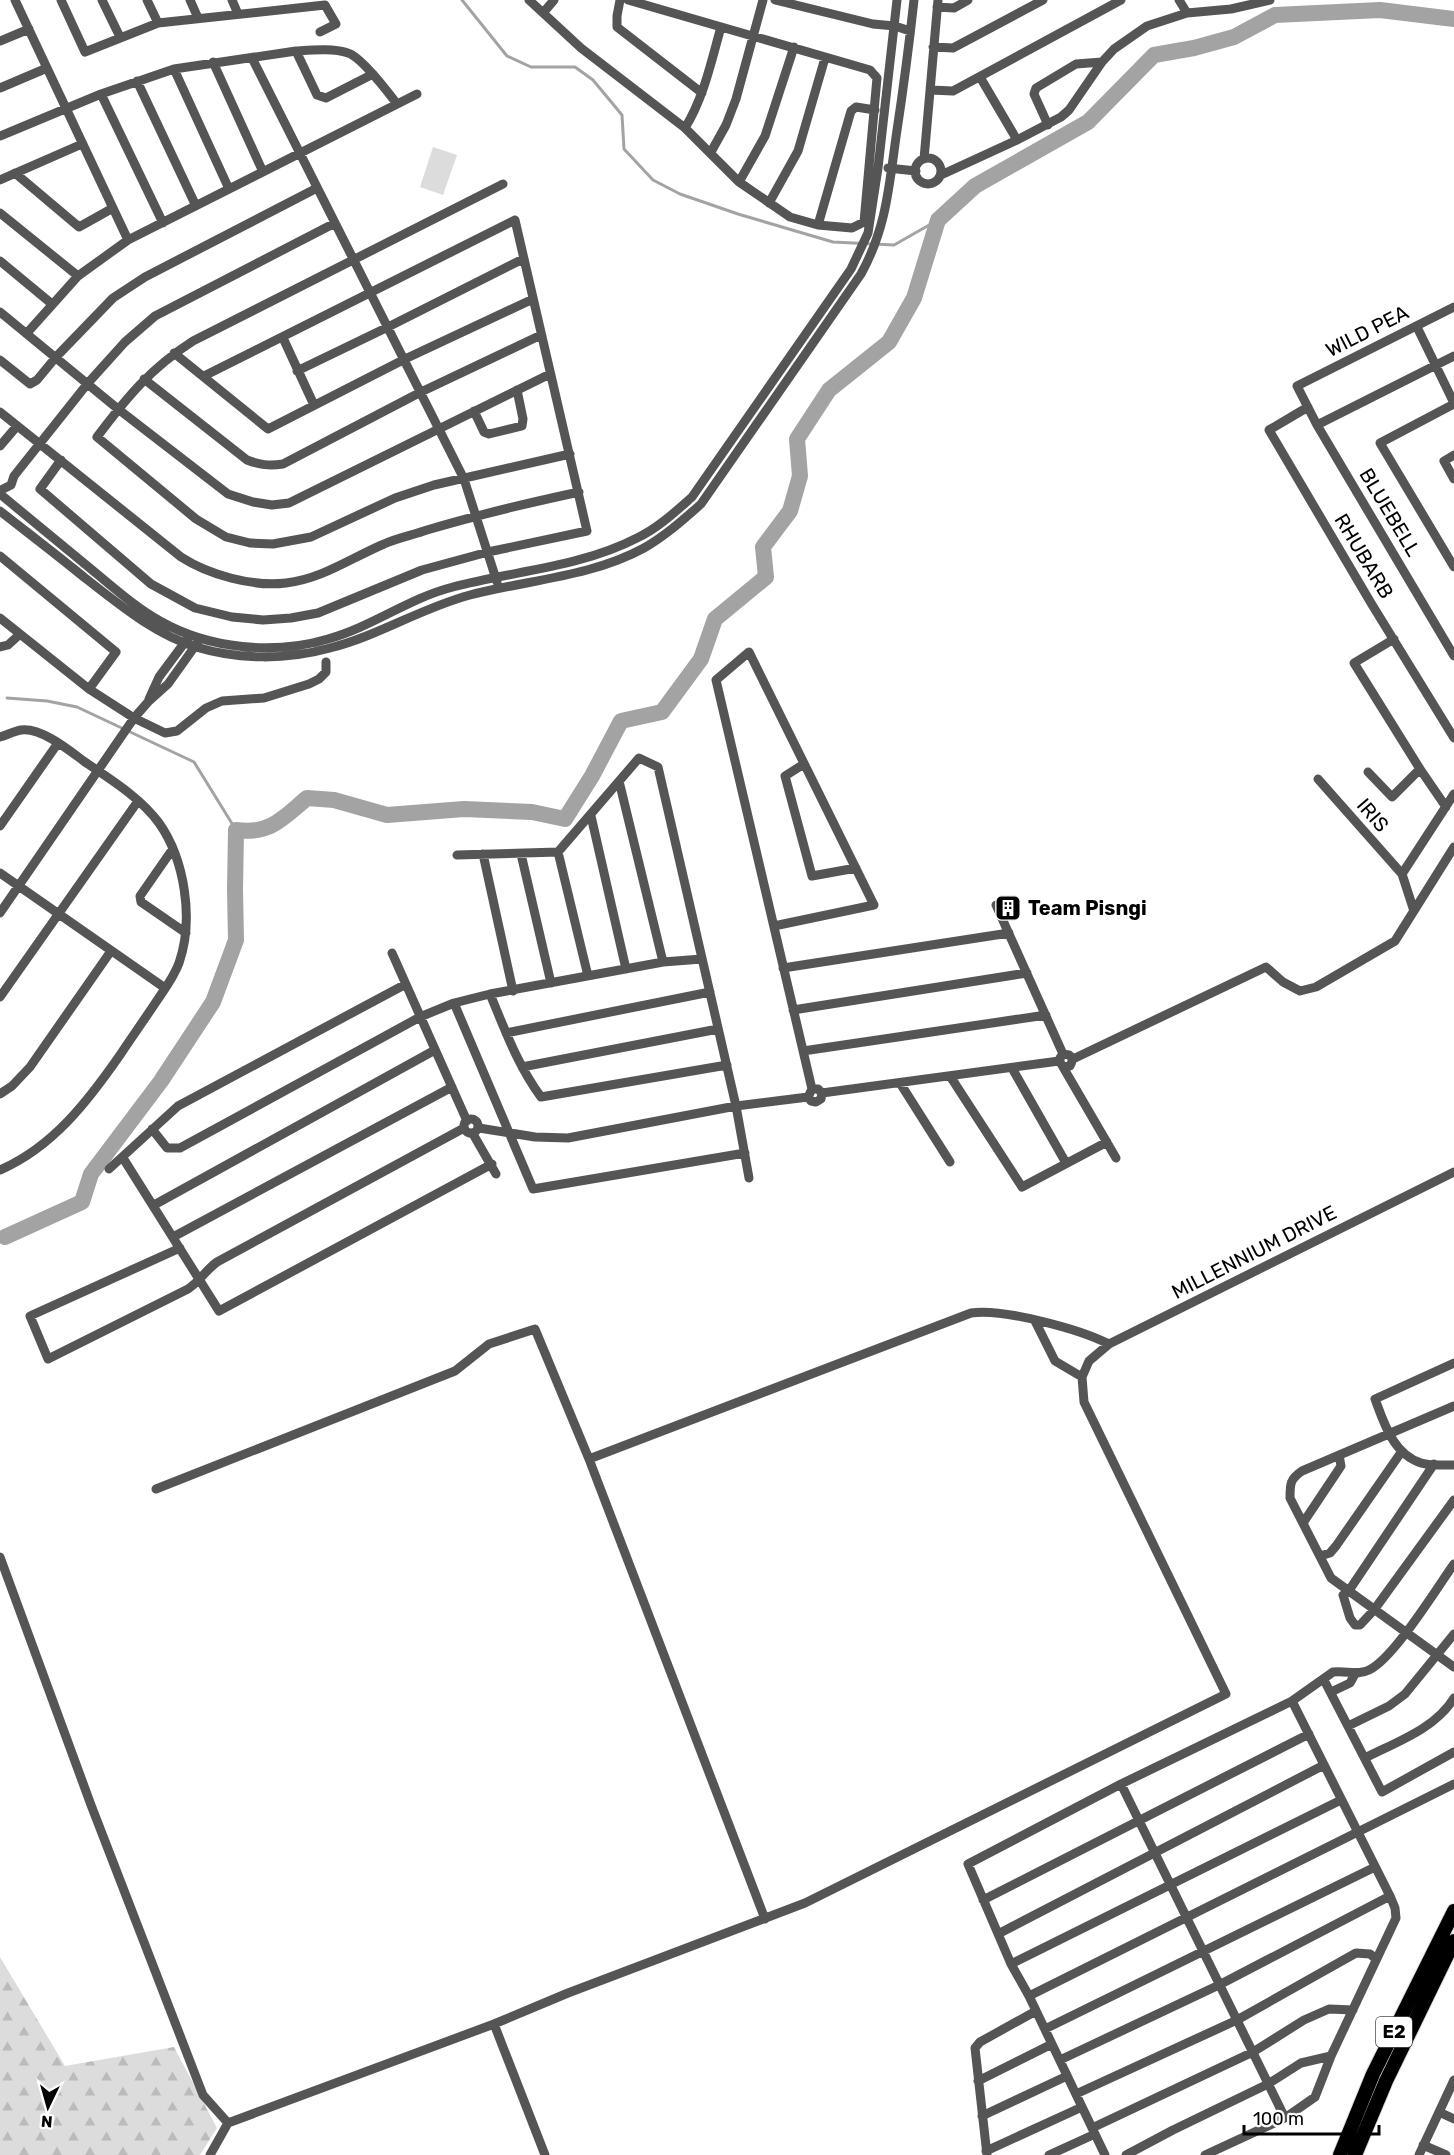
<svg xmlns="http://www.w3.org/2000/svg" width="1454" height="2155" viewBox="0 0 1454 2155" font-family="Rubik,sans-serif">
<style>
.forest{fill:url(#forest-firs)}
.pitch{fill:#dcdcdc}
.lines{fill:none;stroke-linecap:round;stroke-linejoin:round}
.stream{stroke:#a3a3a3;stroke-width:3}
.river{stroke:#a3a3a3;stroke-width:16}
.highway-casing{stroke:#dbdbdb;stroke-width:16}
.minor{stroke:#555;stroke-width:9}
.highway{stroke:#000;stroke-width:14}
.labels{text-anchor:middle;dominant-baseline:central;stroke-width:4.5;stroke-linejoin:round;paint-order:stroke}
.shield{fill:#fff;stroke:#4c4c4c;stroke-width:1.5}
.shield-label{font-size:18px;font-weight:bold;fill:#000}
.street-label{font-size:20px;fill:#000;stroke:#fff}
.poi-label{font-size:20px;font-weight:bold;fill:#000;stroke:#fff;text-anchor:start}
</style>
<defs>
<pattern id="forest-firs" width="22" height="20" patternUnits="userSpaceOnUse" patternTransform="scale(1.5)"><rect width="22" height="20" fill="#dcdcdc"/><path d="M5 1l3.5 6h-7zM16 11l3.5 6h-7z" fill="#bbb"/></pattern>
</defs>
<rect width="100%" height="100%" fill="#fff"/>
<path class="forest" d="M0 1957 65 2066 174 2047 217 2128 200 2155H0Z"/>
<path class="pitch" d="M433 147 457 155 443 195 420 187Z"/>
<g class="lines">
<path class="stream" d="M462 0 507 56 531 67H575L593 80 622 115 624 149 653 180 680 194 738 214 833 242 894 245 938 220
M7 698 47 701 77 707 194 762 236 830"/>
<path class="river" d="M5 1237 82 1202 91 1174 161 1081 213 1002 236 940 235 890 236 830C270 835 283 818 307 798L334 800 387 815 464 809 532 812 565 819 592 776 621 721 662 712 701 659 715 619 766 577 763 547 790 511 800 476 797 439 829 390 889 342 914 298 938 220 975 186 1088 122 1154 55 1194 48 1234 37 1275 15 1380 10 1454 19"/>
<g class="highway-casing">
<path id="highway" d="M1340 2155 1373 2074 1454 1911
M1355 2155 1386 2081 1454 1941"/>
</g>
<path class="minor" d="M15 0 128 240
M61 0 85 52 158 23 325 5 336 24 320 32
M102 0 120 37
M147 0 158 23
M190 0 198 18
M232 0 238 14
M529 0 581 48 685 128 739 182 790 217 818 225 852 228 864 222 877 78 870 70 628 0
M620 0 617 16V27L702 93
M775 0 873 24 895 26 910 31
M1179 0 1187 13
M937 7 954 8 968 0
M543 13 554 0
M0 41 29 29
M933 47 953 48 1043 0
M296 51 317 95 326 98 373 74
M252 58 464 479 497 582
M213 62 263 172
M174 69 229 189
M980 77 1017 140
M137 81 196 206
M0 88 47 68
M930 90 953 91 1121 0
M101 94 163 223
M1048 125 1034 94 1036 88 1076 64 1102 62
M685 128C704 97 711 62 721 27
M0 136 101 94 174 69 296 51C312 50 333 48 348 53 361 57 388 92 397 104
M711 152 726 125 736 99 763 0
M915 171a13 13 0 1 1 26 0a13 13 0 1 1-26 0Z
M924 159 938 0
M888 168 916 171
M15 173 79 227 113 208
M941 175 1017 140 1061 117 1069 110 1102 62 1114 49 1147 26 1187 13 1231 9 1270 0
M0 180 82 144
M739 182 765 136 794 47
M503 184 193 341C151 368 127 397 97 437L196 519 226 537 250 543 273 544 311 537 395 498 434 485 570 454
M769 203 798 151 825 58
M0 213 78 276
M818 225 851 111 856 107 875 110
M0 261 52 304
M1454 307 1297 386 1317 425 1454 656
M0 312 118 409 228 494 253 502 272 505 289 503 550 374
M1417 327 1454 403
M27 333 78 276 128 240 417 94
M283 338 314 405
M174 353 268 429 405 359 533 299
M0 360 30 384 37 380 56 357 113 298 145 277 317 188
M297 371 388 327 523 259
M144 379 247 460C260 465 269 466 283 464L421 392 541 335
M1454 404 1380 443 1454 567
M1308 407 1269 430 1371 603 1454 738
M474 411 484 432 489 434 522 426 523 419 517 390
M0 412 181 557C209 575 253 587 286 583 322 579 351 558 384 544 397 538 413 535 427 530 477 515 528 503 579 492
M1317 425 1454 356
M0 446 17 426
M1454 455 1444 461 1454 479
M61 460 40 489 151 584 195 608 232 617 263 620 291 618 318 613 422 570 488 552 587 531 515 220 204 376
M1 490 11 485 14 476 88 383 125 342 155 316 335 223
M0 494C30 519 61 544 91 569 113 587 135 607 160 621 209 649 274 655 328 639 372 627 409 598 453 587 514 571 581 567 637 538 658 528 675 512 692 497L851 269 868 233 878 168 897 0
M0 511C28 533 57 555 85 578 119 604 154 634 196 647 239 660 287 660 330 648 378 636 421 608 470 595 527 580 591 577 644 548 665 536 683 520 701 504L861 274C886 229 889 187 896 137 903 91 909 46 914 0
M0 556 116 652 89 689
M0 618 89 689 134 718 165 733 177 731 206 708 222 701 264 698 309 684 319 679 326 672V662
M1394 639 1354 663 1420 769 1446 807
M0 647 8 645 20 634
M149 699 159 677 188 638
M0 737C7 735 14 731 21 730 41 727 70 751 85 762 110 779 141 798 159 823 185 860 194 920 179 963 174 977 164 990 156 1002 144 1020 132 1037 120 1055 88 1101 53 1147 0 1170
M804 764 785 776 812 876 856 868
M1368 772 1392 797 1420 769
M1318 779 1402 874 1414 911
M619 781 663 962
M591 816 626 969
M0 826 58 743
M172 850 140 896 141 902 186 933
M558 852 588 976
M483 854 513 991
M521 854 551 983
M457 855 558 852 639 758 658 767 736 1106 749 1178
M0 873 165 988
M1402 874 1454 794
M996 905 1063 1054
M0 913 134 718 148 702 168 684 198 642
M774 926 874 905 749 652 716 680 812 1089
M392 953 467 1121
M783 968 1009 933
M490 994C505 1030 518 1066 541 1097L727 1065
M0 997 138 801
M454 1003 533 1189 745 1153
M793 1010 1027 973
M506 1033 710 992
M803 1051 1046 1015
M1073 1059 1069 1055 1063 1054 1060 1058V1062L1063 1067 1070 1066 1073 1059 1266 967 1283 982 1300 991 1316 987 1395 941 1454 847
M522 1067 718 1029
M1063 1067 1116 1158
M1012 1068 1066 1163
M950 1076 1022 1187 1107 1142
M900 1083 950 1162
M822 1093 821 1099 816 1102 811 1101 808 1097 812 1089H818L822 1093 1059 1061
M0 1094 12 1086 30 1067 111 951
M464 1126a7 7 0 1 1 14 0a7 7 0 1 1-14 0Z
M479 1128 535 1137 568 1138 736 1106 808 1097
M152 1129 167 1148H180L420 1017 454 1003 490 994 663 962 702 959
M473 1134 496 1174
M123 1158 219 1311 492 1164
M109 1169 178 1106 406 984
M154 1205 435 1050
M173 1237 452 1087
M180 1248 30 1316 48 1359 188 1289C199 1282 206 1270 217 1262L464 1128
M1035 1321 1055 1361 1082 1377
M1454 1363 1375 1399C1384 1423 1393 1454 1421 1463 1431 1466 1444 1465 1454 1465
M1082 1377 1089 1361 1109 1344 1454 1172
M1454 1406 1302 1471C1290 1479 1290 1484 1290 1498L1331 1578 1454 1667
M589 1459 971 1313C1002 1308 1080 1329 1109 1344
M1434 1464 1348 1592 1343 1595 1350 1618 1355 1625H1360L1374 1610 1454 1500
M156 1489 455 1371 489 1344 535 1329 589 1459 765 1919
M1303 1523 1341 1466 1339 1455
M1320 1556 1330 1553 1336 1546 1402 1451
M0 1557 91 1805 203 2095 228 2123
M1324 1680 1382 1792 1454 1752
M1331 1692 1350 1683 1355 1674
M1348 1726 1389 1706 1405 1694 1454 1634
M1365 1758C1396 1742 1435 1729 1454 1698
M1121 1784 1285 2118
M983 1900 1309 1734
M998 1934 1324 1765
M1011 1964 1341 1800
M1029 1996 1454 1784
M494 2024 545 2155
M1045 2029 1375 1867
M1060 2060 1219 1985 1390 1896
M978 2081 1052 2044
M1076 2094 1237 2020 1356 1953 1370 1954 1376 1959
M1439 2112 1454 2119
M982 2116 1067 2076
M1092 2128 1253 2052 1304 2020 1329 2009 1353 2010
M1423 2145 1446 2155
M986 2151 1082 2107
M210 2155 228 2123 494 2024 568 1993 805 1903 1226 1694 1084 1402 1082 1377
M987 2155 975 2048 980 2042 1036 2011
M1049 2155 1095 2134
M1105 2155 1029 1996 1011 1964 968 1864 1121 1784 1292 1701 1333 1672C1346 1670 1357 1676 1369 1670 1394 1658 1436 1589 1454 1564
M1126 2155 1173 2130 1268 2084 1301 2063 1331 2056
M1205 2155 1285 2118 1315 2097 1331 2056 1396 1918 1395 1908 1390 1896 1292 1701
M1419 2155 1454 2080"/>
<use href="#highway" class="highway"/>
</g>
<defs>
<g id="building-square" transform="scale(1.35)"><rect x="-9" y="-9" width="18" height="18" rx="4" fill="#000" stroke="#fff"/><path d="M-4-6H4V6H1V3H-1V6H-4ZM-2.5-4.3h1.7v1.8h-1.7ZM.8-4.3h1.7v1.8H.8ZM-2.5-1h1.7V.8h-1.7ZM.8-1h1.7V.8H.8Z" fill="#fff"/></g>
</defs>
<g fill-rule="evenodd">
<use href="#building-square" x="1008" y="908"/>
</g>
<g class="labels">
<rect class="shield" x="1376" y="2017" width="36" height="30" rx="4.5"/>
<g class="shield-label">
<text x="1394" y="2032">E2</text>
</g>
<g class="street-label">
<text transform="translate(1367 331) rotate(-27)">WILD PEA</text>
<text transform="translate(1390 512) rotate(59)">BLUEBELL</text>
<text transform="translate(1364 556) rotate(59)">RHUBARB</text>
<text transform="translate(1373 815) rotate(49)">IRIS</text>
<text transform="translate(1254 1252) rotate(-27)">MILLENNIUM DRIVE</text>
</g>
<g class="poi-label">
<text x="1028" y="908">Team Pisngi</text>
</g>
</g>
<g transform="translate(48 2107) rotate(185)" stroke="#ffffff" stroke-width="4.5" paint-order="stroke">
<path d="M0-4.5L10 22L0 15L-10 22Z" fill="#000000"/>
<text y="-9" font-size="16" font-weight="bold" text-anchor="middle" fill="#000000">N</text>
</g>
<path d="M1244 2125v9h135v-9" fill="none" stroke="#000000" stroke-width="3"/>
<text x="1253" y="2125" font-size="18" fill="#000000" stroke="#ffffff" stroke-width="4.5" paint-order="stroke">100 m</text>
</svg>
